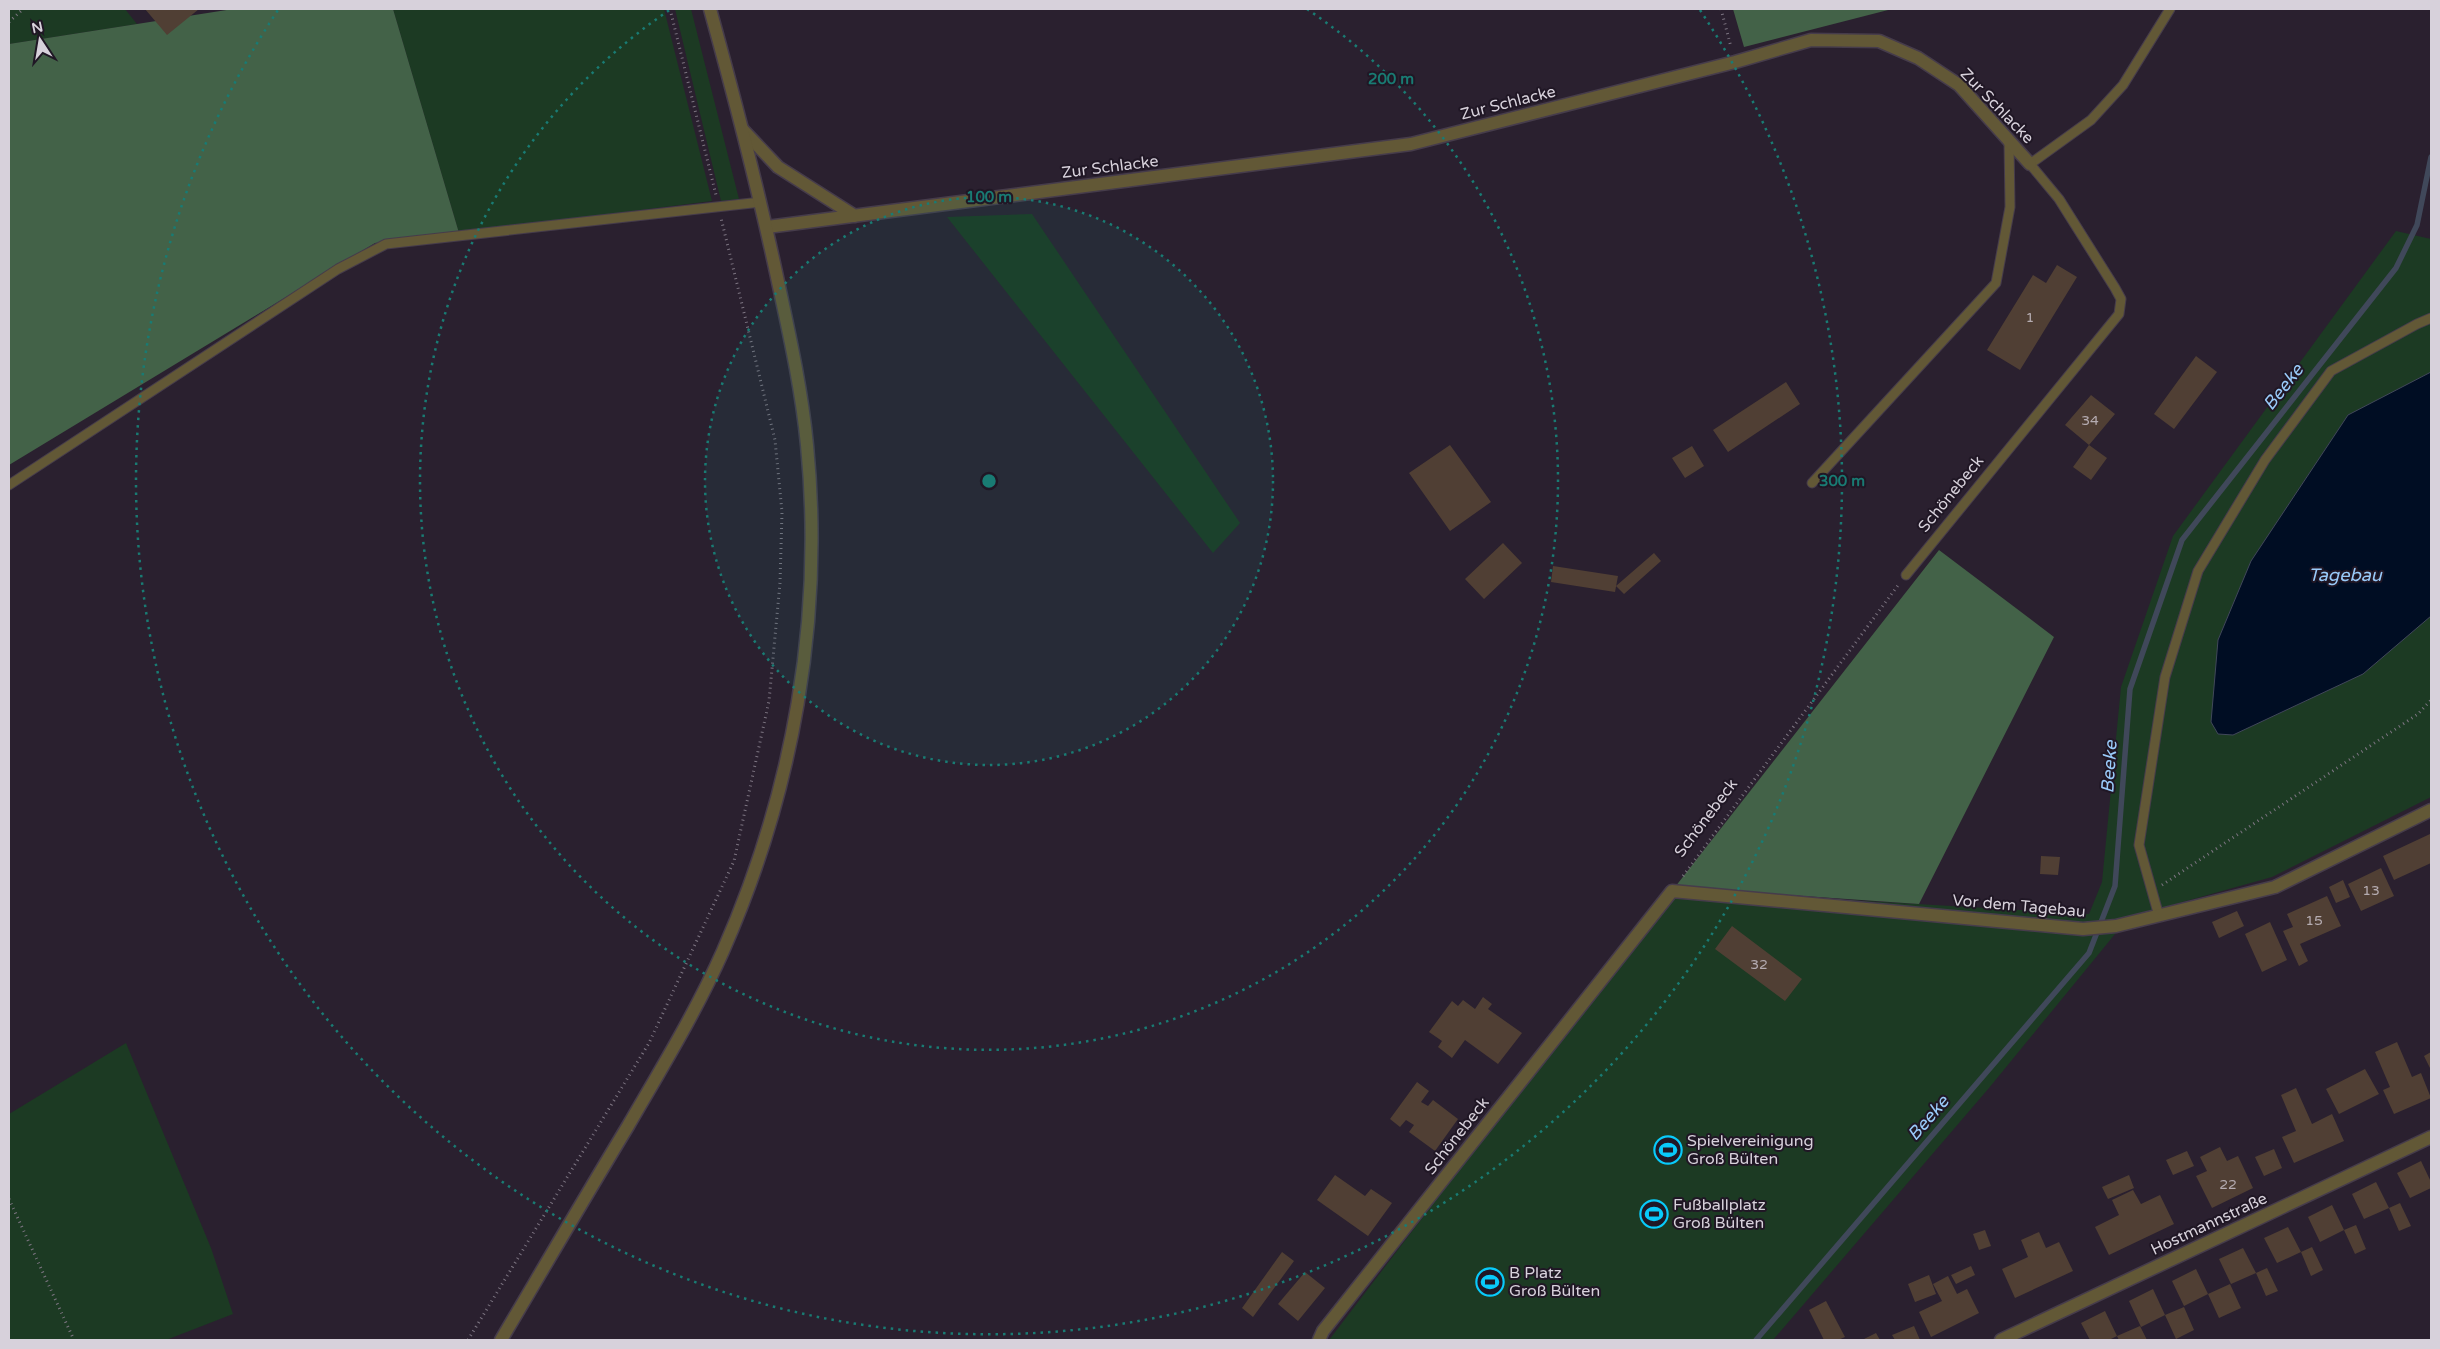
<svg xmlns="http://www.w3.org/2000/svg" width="2440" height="1349" viewBox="0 0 2440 1349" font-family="'Varela Round',sans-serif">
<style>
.green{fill:#1c3a23}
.forest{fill:#436248}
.water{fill:#000d23;stroke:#40485a}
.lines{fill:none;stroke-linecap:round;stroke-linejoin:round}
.stream{stroke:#40485a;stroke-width:5.5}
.building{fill:#503f34}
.service-casing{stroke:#463c4b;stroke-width:11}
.minor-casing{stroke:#463c4b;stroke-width:15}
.tertiary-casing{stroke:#463c4b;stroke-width:15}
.path{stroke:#7d7582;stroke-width:3;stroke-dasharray:1 4;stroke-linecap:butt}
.service{stroke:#625836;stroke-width:9}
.minor{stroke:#625836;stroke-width:12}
.tertiary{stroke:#625836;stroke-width:12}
.ring{fill:none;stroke:#197b73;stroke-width:2.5;stroke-dasharray:2.5 5}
.labels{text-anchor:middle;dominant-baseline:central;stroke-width:4;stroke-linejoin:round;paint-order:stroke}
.number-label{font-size:14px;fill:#b5acb1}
.street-label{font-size:16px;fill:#d7d1db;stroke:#201725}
.poi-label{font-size:16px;fill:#d7d1db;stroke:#201725;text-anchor:start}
.water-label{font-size:18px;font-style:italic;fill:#99caf9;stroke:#201725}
.centre{fill:#197b73;stroke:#201725;stroke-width:2.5}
.ring-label{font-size:15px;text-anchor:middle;font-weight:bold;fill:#197b73;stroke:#201725;stroke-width:4;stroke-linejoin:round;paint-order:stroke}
</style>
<rect width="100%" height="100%" fill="#2a202f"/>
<path class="green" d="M9 9H125L137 24 9 44Z
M393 9H664L712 201 459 233Z
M675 9H691L739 199 721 201Z
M1032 214 1240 523 1213 553 947 217Z
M2396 231 2431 239V372L2348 415 2251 561 2218 640 2233 735 2363 674 2431 616V797L2272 877 2129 917 1989 1088 1773 1340H1329L1675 887 1742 894 2089 914 2102 882 2121 687 2173 536Z
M126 1043 211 1248 233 1314 166 1340H9V1114Z"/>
<path class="forest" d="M233 9H393L459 233 375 243 9 465V44Z
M1733 9H1892L1744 47Z
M1939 550 2054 637 1919 904 1675 887Z"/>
<path class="water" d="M2431 372V616L2363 674 2233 735 2218 734 2211 722 2218 640 2251 561 2348 415Z"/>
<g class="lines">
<path class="stream" d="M1756 1340 2089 953 2115 886 2130 689 2182 540 2396 268 2417 225 2431 157"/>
</g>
<path class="building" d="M145 9H199L167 35Z
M2057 265 2077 277 2020 370 1987 350 2033 275 2046 283Z
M2196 356 2217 372 2174 429 2154 414Z
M1786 382 1800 404 1728 452 1713 430Z
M2091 395 2115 414 2089 445 2065 425Z
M1450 445 1491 502 1450 531 1409 473Z
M2089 445 2107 458 2091 480 2073 467Z
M1692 446 1704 466 1685 478 1672 458Z
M1503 543 1522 563 1484 599 1465 579Z
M1654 553 1661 561 1624 594 1616 586Z
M1553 566 1618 576 1615 592 1551 582Z
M2430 834 2431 863 2394 880 2383 856Z
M2041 856 2060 857 2058 875 2040 874Z
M2381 868 2394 896 2361 911 2348 884Z
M2343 880 2350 897 2336 903 2329 887Z
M2327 896 2341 926 2300 944 2308 961 2299 966 2283 931 2293 927 2287 914Z
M2237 911 2244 926 2219 938 2212 922Z
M2270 922 2287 960 2262 972 2245 934Z
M1732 926 1802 979 1785 1001 1715 949Z
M1483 997 1492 1004 1488 1009 1522 1033 1498 1064 1465 1040 1452 1058 1438 1047 1442 1041 1429 1032 1452 1001 1458 1006 1463 1000 1475 1009Z
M2397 1042 2412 1077 2421 1073 2431 1098 2394 1114 2383 1090 2390 1087 2375 1052Z
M2431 1052V1070L2424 1056Z
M2365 1069 2379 1094 2339 1114 2326 1089Z
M1417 1082 1429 1091 1421 1102 1428 1106 1433 1100 1458 1119 1435 1151 1409 1132 1414 1125 1406 1120 1400 1127 1390 1119Z
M2296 1088 2312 1124 2332 1114 2344 1141 2294 1163 2282 1137 2296 1131 2281 1095Z
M2220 1147 2227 1161 2238 1156 2253 1188 2212 1208 2196 1176 2207 1171 2200 1157Z
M2274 1149 2282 1168 2264 1176 2255 1157Z
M2187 1151 2194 1166 2173 1175 2166 1160Z
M2421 1161 2431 1182V1188L2410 1198 2397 1173Z
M1335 1175 1365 1196 1371 1189 1392 1203 1368 1236 1317 1200Z
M2129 1175 2134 1188 2108 1199 2102 1187Z
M2376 1182 2389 1208 2364 1219 2352 1194Z
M2133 1190 2141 1204 2160 1195 2174 1224 2109 1255 2095 1227 2119 1215 2112 1200Z
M2400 1203 2411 1226 2399 1231 2389 1208Z
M2332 1205 2344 1230 2356 1225 2366 1249 2355 1254 2344 1230 2320 1242 2308 1217Z
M2288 1227 2301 1252 2277 1263 2264 1238Z
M1985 1230 1991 1246 1979 1250 1973 1234Z
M2039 1232 2046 1248 2059 1242 2073 1271 2015 1298 2002 1269 2028 1257 2021 1240Z
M2312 1247 2323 1270 2311 1276 2301 1252Z
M2243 1248 2256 1273 2231 1284 2219 1259Z
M1282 1252 1294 1261 1253 1317 1242 1308Z
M1971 1266 1975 1275 1956 1284 1951 1275Z
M2267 1268 2278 1291 2266 1296 2256 1273Z
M2196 1269 2208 1294 2184 1306 2172 1281Z
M1305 1272 1325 1288 1298 1321 1278 1304Z
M1929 1275 1936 1294 1915 1302 1908 1284Z
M1948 1276 1957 1294 1967 1289 1979 1313 1931 1337 1919 1312 1942 1301 1933 1284Z
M2230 1284 2241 1308 2219 1318 2208 1294Z
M2153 1289 2165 1315 2184 1307 2194 1330 2176 1339 2165 1315 2141 1327 2129 1301Z
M1826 1301 1845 1337 1838 1340H1824L1809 1310Z
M2105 1311 2117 1336 2109 1340H2090L2081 1323Z
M1914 1326 1920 1340H1895L1892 1335Z
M2140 1326 2147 1340H2119L2117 1336Z
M1876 1333 1880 1340H1862Z"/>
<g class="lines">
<g class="service-casing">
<path id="service" d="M1812 483 1996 283 2010 207 2009 142
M9 485 338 269 386 244 761 202
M1906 575 2119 314 2121 299 2115 288 2059 199 2030 164 2091 120 2123 85 2170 9
M2159 916 2139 845 2165 677 2198 571 2265 460 2331 371 2417 324 2431 318"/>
</g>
<g class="minor-casing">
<path id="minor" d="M743 130 778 167 855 216
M767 227 1411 144 1735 62 1811 40 1879 41 1918 58 1959 85 2030 164
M1319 1340 1323 1331 1672 891 2083 929 2116 926 2275 887 2431 810
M2001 1340 2431 1137"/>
</g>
<g class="tertiary-casing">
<path id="tertiary" d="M501 1340C543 1269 585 1197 628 1126 661 1069 696 1012 723 951 793 792 824 619 807 445 802 393 791 342 780 291 760 196 736 103 710 9"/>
</g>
<path class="path" d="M670 9 716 195
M1721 9 1731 47
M9 22 23 9
M1683 876 1899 584
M2162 885 2418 714 2431 700
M9 1199 74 1340
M468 1340 649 1043 734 861 769 701 780 583 782 512 775 440 721 218"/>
<use href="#service" class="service"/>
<use href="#minor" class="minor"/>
<use href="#tertiary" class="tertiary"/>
</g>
<circle cx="989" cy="481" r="284" fill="#197b73" fill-opacity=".12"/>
<g class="ring">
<circle cx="989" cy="481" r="284"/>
<path d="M1307 9A569 569 0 1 1 671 9"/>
<path d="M1700 10A853 853 0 1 1 278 10"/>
</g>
<defs>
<g id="stadium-ring" transform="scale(1.4375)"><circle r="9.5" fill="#201725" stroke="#09cafa" stroke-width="1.5"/><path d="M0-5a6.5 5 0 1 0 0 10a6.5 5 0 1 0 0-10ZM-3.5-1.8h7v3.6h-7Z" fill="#09cafa"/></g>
</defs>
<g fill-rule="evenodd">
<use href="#stadium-ring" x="1668" y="1150"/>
<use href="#stadium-ring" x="1654" y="1214"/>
<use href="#stadium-ring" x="1490" y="1282"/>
</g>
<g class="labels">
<g class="number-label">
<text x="2030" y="317">1</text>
<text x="2090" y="420">34</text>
<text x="2371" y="890">13</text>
<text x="2314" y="920">15</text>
<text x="1759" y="964">32</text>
<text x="2228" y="1184">22</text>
</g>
<g class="street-label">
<text transform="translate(1508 103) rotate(-14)">Zur Schlacke</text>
<text transform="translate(1997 106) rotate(46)">Zur Schlacke</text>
<text transform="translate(1110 167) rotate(-7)">Zur Schlacke</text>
<text transform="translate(1951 494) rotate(-51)">Schönebeck</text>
<text transform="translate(1706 818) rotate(-53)">Schönebeck</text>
<text transform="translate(2019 906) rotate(5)">Vor dem Tagebau</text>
<text transform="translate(1457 1136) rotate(-52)">Schönebeck</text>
<text transform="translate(2209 1224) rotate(-25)">Hostmannstraße</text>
</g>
<g class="poi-label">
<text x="1687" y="1141">Spielvereinigung<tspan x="1687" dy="18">Groß Bülten</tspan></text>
<text x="1673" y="1205">Fußballplatz<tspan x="1673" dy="18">Groß Bülten</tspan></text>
<text x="1509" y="1273">B Platz<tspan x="1509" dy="18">Groß Bülten</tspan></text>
</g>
<g class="water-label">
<text transform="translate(2283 387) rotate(-52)">Beeke</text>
<text x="2345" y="575">Tagebau</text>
<text transform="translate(2109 767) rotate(-86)">Beeke</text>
<text transform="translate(1928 1118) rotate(-49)">Beeke</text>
</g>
</g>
<circle cx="989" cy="481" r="8" class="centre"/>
<g class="ring-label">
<text x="1391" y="84">200 m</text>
<text x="989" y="202">100 m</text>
<text x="1842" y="486">300 m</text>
</g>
<rect width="2440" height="1349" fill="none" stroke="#d7d1db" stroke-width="20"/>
<g transform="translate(40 40) rotate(348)" stroke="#201725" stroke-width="4" paint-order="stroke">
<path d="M0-4L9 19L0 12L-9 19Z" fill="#d7d1db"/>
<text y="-8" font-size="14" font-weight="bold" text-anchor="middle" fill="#d7d1db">N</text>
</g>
</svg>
